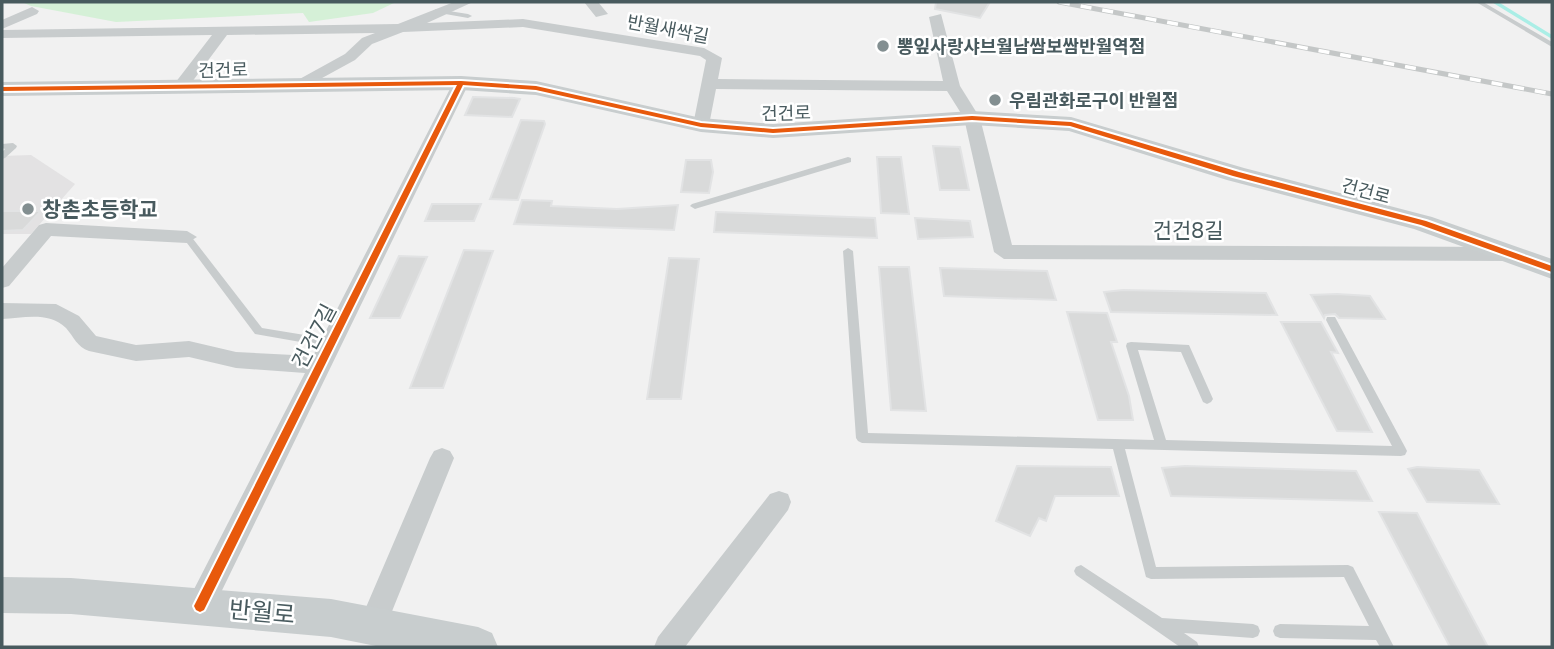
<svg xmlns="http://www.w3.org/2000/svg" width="1554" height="649" viewBox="0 0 1554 649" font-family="Poppins,'Noto Sans KR',sans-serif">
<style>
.education{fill:#e3e2e3}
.green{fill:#d5f0d7}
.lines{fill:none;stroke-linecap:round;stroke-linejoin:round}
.stream{stroke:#aaeee6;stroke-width:3.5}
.building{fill:#d9dada;stroke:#e2e3e4;stroke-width:2}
.lane{fill:#c8cccd;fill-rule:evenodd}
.street{fill:#c8cccd;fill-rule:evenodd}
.secondary{fill:#c8cdce;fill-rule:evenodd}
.rail-casing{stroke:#c4c7c7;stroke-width:5}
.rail{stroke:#fff;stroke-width:3.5;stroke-dasharray:11;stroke-linecap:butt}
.cycleway-casing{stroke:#fff;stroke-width:4}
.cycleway{fill:#e8590c;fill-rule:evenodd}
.poi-dot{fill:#838f91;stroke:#fff;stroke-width:2.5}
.labels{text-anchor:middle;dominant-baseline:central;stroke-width:5;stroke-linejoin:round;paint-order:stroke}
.far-street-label{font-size:18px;fill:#485a5e;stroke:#fff}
.far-poi-label{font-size:18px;font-weight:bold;fill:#485a5e;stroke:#fff;text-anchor:start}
.poi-label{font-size:21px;font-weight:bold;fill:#485a5e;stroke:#fff;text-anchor:start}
.street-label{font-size:21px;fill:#485a5e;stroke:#fff}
.near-street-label{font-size:24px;fill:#485a5e;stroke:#fff}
</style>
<rect width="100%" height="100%" fill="#f1f1f1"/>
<path class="education" d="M31 155 75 184 31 234H2V156Z"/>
<path class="green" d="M22 2H396L373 13 309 22 303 13 116 22 31 6Z"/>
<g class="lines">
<path class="stream" d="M1495 2 1552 37"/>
</g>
<path class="building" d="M936 2H990L980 18 935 9Z
M473 97 514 98 520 99 512 117 465 115Z
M521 120 544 121 545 124 518 200 490 199Z
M933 146 960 147 969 190H940Z
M877 157H901L909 214 881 213Z
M686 160H711L713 172 709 193 681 192Z
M522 200 552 201 551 206 617 209 678 205 674 230 514 224Z
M432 204H481L474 221H425Z
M2 211H41L23 230 2 231Z
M716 212 875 218 877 238 714 232Z
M915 218 970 221 973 237 918 239Z
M464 250 493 251 443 388H410Z
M399 256 427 257 400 318H370Z
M669 258 699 259 681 399H647Z
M879 267H909L926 411 891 410Z
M940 268 1047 271 1056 300 944 296Z
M1123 290 1266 293 1277 315 1111 312 1104 292Z
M1337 294 1370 296 1385 319 1339 318 1335 314 1325 315 1324 318 1311 295Z
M1067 312 1107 313 1117 342H1111L1129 396 1133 420H1098Z
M1281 322H1321L1338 353 1331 352 1372 432 1337 431Z
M1017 466 1111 467 1119 496H1055L1046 521 1039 518 1030 536 996 521Z
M1185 466 1356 471 1372 501 1171 496 1162 468Z
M1417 467 1479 470 1499 504 1427 502 1408 469Z
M1379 512 1417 513 1488 647H1450Z"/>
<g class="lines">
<path class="lane" d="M1476 2H1483L1552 42V47Z
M436 9 468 14 472 16 468 18 434 12 433 11Z
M13 143 17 146 16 148 5 158 2 159V152L5 149 2 148V144Z
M848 157 851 158V162L698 208 695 209 690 206 692 204Z
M187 234 190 235 262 328 329 339 333 340 334 343 333 346 329 347 255 334 184 239 182 237 184 235Z
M848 248 853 251 868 433 1154 440 1126 346 1127 343 1131 342 1189 345 1213 399 1211 402 1207 404 1203 402 1181 352 1138 350 1166 440 1392 446 1326 320 1327 317H1335L1405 447 1407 451 1405 455 1401 456 1125 449 1156 567 1348 565 1353 567 1394 647H1380L1376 640 1280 638 1275 636 1273 631 1275 626 1280 624 1369 626 1344 577 1151 579 1146 577 1113 449 862 443 858 441 856 438 843 251Z
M1081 565 1162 618 1253 624 1258 626 1260 631 1258 636 1253 638 1184 633 1197 642 1199 647H1180L1076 575 1074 571 1076 567Z"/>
<path class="street" d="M454 2H473L427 23 523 19 704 48 722 58 718 79 943 81 929 17 941 14 960 86 980 118 1012 245 1510 247 1520 254 1510 261 1004 259 994 252 964 118 947 91 716 89 709 125 701 130 693 125 706 60 700 56 523 27 403 32 372 44 355 60 302 89 296 87V81L345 54 362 38 375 33 227 35 186 90 180 92 172 87 212 35 2 38V30L398 24Z
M584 2H598L608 14 596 17Z
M32 7 39 11 37 14 2 29V20Z
M461 78 469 83 210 615 200 619 190 615 186 606 190 597 305 373 236 368 189 357 136 361 89 351C77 347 74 337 66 328 49 311 23 318 2 319V303L56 304 79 316 96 336 136 345 189 341 236 352 313 356 453 83Z
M46 223 187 231 197 237 187 243 51 236 9 286 2 288V268L39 225Z
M442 448 450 451 454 458 382 636 372 640 362 636 358 626 430 458 434 451Z
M779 491 788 494 791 502 788 510 685 647H654L658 637 770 494Z"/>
<path class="secondary" d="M461 76 536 81 701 118 773 124 972 111 1071 117 1244 168 1432 217 1552 259V279L1414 229 1227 180 1069 131 972 125 773 138 701 132 536 95 461 90 2 96V82Z
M2 577 71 578 331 599 478 627 492 633 498 647H381L331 637 71 614 2 613Z"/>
<g class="rail-casing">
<path id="rail" d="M1059 2 1552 94"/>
</g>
<use href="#rail" class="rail"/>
<g class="cycleway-casing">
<path id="cycleway" d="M461 81 536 86 701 123 773 129 972 116 1071 122 1239 172 1426 221 1552 266V272L1421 225 1233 176 1070 126 972 120 773 133 701 127 536 90 463 85 204 610 200 612 196 610 194 606 196 602 457 85 2 91V87Z"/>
</g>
<use href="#cycleway" class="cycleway"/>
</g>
<g class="poi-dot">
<circle cx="883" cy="46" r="7"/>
<circle cx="995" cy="100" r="7"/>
<circle cx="28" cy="209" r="7"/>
</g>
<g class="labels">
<g class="far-street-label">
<text transform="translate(668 29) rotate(11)">반월새싹길</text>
<text transform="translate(223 70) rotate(-1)">건건로</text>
<text transform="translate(786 113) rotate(-1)">건건로</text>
<text transform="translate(1366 191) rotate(15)">건건로</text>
</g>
<g class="far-poi-label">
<text x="897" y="46">뽕잎사랑샤브월남쌈보쌈반월역점</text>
<text x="1009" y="100">우림관화로구이 반월점</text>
</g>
<g class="poi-label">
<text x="42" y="209">창촌초등학교</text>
</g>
<g class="street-label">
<text x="1188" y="230">건건8길</text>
<text transform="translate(314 336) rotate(-62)">건건7길</text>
</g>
<g class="near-street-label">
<text transform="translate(262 612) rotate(5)">반월로</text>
</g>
</g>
<rect width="1554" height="649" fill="none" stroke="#485a5e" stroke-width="7"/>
</svg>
